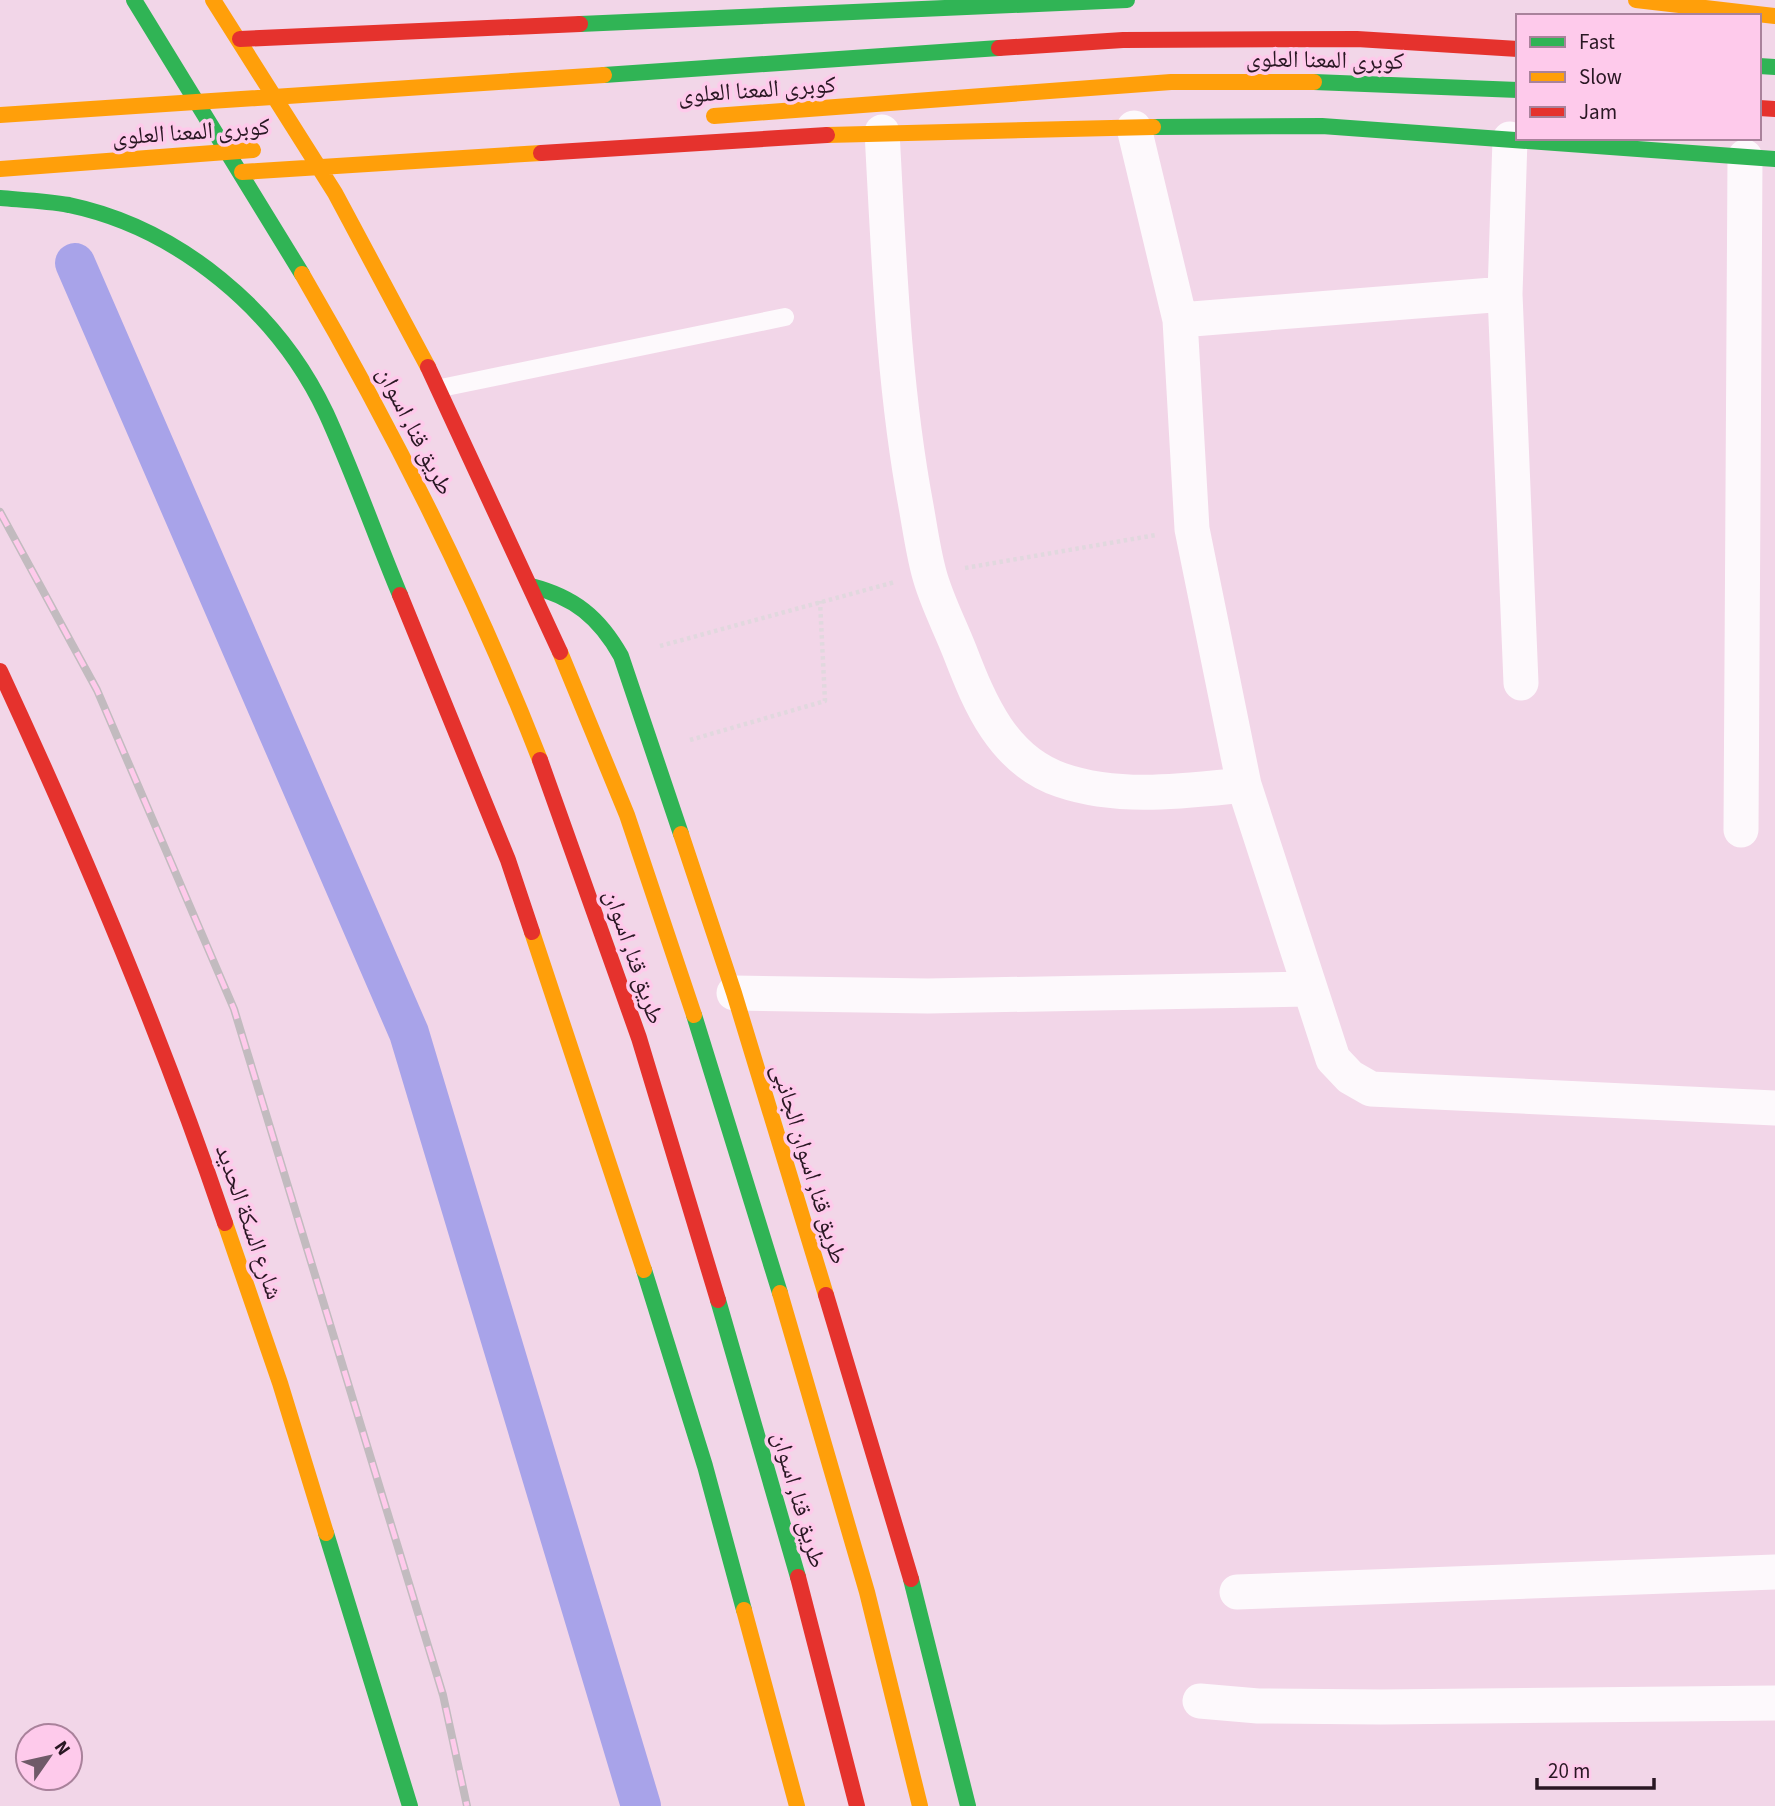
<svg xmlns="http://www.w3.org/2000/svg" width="1775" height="1806" viewBox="0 0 1775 1806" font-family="'Source Sans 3','Noto Naskh Arabic',sans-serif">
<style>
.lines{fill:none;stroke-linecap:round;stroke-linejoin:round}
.canal{stroke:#a8a3e9;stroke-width:40}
.path{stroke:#e1d8de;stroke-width:4.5;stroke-dasharray:3.5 3.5;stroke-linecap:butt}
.lane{stroke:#fdf9fc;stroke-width:18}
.street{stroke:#fdf9fc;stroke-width:35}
.fast{stroke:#30b455;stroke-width:16}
.slow{stroke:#ff9f0a;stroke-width:16}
.jam{stroke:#e5322d;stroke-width:16}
.rail-casing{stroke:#c2bbbf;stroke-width:8}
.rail{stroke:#fecaeb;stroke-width:5;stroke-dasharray:16;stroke-linecap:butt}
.labels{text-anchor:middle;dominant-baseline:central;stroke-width:7;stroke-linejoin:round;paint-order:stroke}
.street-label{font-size:24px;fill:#291723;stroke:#fecaeb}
</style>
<rect width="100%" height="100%" fill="#f2d6e8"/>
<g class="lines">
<path class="canal" d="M75 263 409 1033 641 1806"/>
<path class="path" d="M965 568 1156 535
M660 646 895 582
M690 740 825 701 820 601"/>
<path class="lane" d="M441 388 785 317"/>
<path class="street" d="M1134 128 1180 320 1192 529 1244 785
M882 132C889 257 893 383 916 506 920 528 923 551 929 573 936 600 950 626 960 652 980 704 1003 760 1061 780 1119 800 1184 791 1244 785L1333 1059 1350 1077 1371 1089 1775 1108
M1510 139 1505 294 1521 683
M1180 320 1505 294
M1741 830 1745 157
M734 993 928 996 1309 989
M1237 1592 1775 1572
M1200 1701 1258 1706 1381 1707 1775 1703"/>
<path class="fast" d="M134 0 302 274
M580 24 1127 0
M1759 66 1775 67
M604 75 999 48
M1314 82 1518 90
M1153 127 1322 126 1775 159
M0 198C23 200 46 201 69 205 179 228 278 311 326 413 353 472 375 535 400 595
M531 586C574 597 599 617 621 656L681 834
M694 1015 780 1293
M644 1270 705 1466 744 1610
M718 1300 798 1577
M326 1533 410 1806
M911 1579 968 1806"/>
<path class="slow" d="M213 0 335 193 428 367
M1636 0 1775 16
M0 115 604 75
M714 116 1171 82H1314
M827 135 1153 127
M0 169 253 150
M242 172 541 153
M302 274C393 430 474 591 540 760
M560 652 627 815 694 1015
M681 834 734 993 826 1295
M532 932 644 1270
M225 1223 280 1383 326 1533
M780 1293 867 1592 920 1806
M744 1610 797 1806"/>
<path class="jam" d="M240 39 580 24
M999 48 1123 40 1357 39 1518 49
M1759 108 1775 109
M541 153 827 135
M428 367 560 652
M400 595 508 860 532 932
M0 671C84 852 161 1034 225 1223
M540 760 639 1038 718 1300
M826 1295 911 1579
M798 1577 857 1806"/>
<g class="rail-casing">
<path id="rail" d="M0 512 97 690 234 1009 443 1695 467 1806"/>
</g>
<use href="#rail" class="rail"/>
</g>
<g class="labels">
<g class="street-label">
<text transform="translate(1325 60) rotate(1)">كوبرى المعنا العلوى</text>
<text transform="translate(757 90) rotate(-4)">كوبرى المعنا العلوى</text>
<text transform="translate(191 132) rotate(-4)">كوبرى المعنا العلوى</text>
<text transform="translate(415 431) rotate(63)">طريق قنا, اسوان</text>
<text transform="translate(634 957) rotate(71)">طريق قنا, اسوان</text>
<text transform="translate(809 1164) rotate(73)">طريق قنا, اسوان الجانبى</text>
<text transform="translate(249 1222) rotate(71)">شارع السكة الحديد</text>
<text transform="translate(799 1500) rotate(74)">طريق قنا, اسوان</text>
</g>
</g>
<rect x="1516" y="14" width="245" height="126" fill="#fecaeb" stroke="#a9829b" stroke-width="2"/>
<rect x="1530" y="37" width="35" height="10" fill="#30b455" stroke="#a9829b" stroke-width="2"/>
<text x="1579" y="49" font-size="21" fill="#291723">Fast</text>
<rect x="1530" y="72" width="35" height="10" fill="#ff9f0a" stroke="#a9829b" stroke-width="2"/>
<text x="1579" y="84" font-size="21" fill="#291723">Slow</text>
<rect x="1530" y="107" width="35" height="10" fill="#e5322d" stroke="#a9829b" stroke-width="2"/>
<text x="1579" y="119" font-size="21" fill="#291723">Jam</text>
<g transform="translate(49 1757) rotate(56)"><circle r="33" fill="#fecaeb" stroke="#a9829b" stroke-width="2"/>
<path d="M0-5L12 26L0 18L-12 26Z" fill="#6f5a68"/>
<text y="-10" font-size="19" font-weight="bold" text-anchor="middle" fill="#291723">N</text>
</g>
<path d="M1537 1778v10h117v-10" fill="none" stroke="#291723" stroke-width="3.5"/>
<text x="1548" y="1778" font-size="21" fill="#291723" stroke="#fecaeb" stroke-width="5" paint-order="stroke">20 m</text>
</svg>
